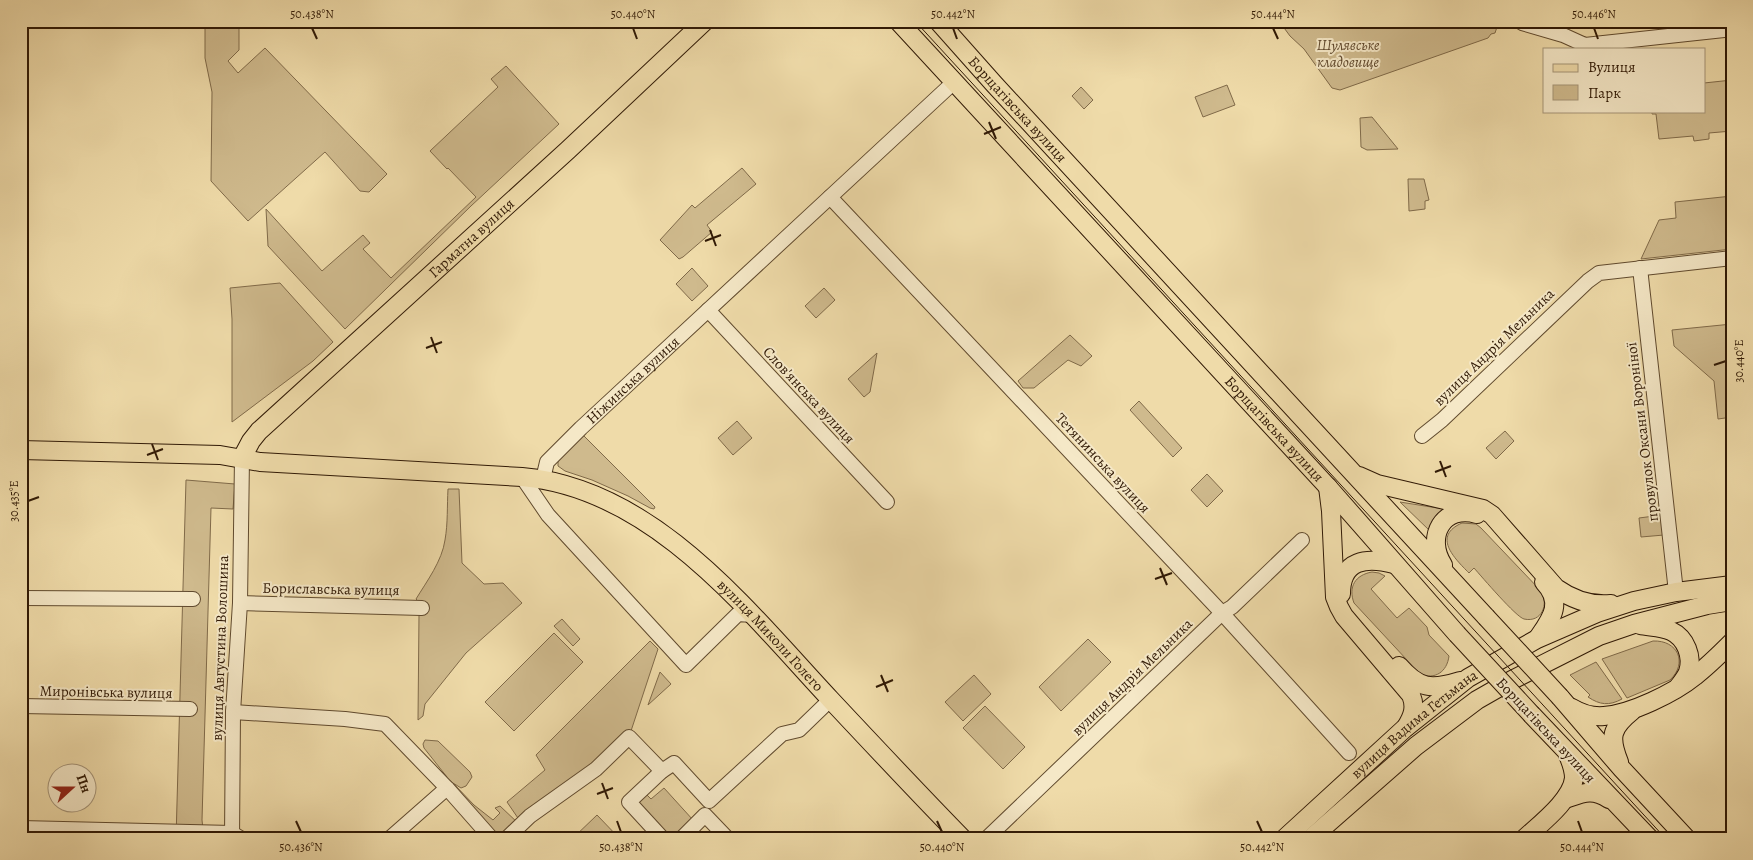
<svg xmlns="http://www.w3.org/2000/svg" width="1753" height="860" viewBox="0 0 1753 860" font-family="Alegreya,serif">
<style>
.green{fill:#cfba8d;stroke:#806a49}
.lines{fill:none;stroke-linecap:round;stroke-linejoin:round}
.minor-casing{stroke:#604a2e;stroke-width:16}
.major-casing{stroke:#301905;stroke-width:20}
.minor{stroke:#f5e8c7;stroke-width:14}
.major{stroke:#efdba9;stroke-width:18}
.tram{stroke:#301905;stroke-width:1}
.major-bridge-casing{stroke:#301905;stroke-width:20;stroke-linecap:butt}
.major-bridge{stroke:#efdba9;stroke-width:18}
.ticks{fill:none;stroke:#301905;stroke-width:2}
.labels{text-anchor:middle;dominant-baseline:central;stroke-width:4;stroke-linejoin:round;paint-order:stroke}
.park-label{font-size:15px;font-style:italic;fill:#60492e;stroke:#f5e8c7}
.street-label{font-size:15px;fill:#301905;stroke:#f5e8c7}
.neatline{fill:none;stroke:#301905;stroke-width:2}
.ticks-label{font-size:12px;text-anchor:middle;fill:#301905}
</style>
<rect width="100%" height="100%" fill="#efdba9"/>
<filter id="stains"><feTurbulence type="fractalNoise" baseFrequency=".004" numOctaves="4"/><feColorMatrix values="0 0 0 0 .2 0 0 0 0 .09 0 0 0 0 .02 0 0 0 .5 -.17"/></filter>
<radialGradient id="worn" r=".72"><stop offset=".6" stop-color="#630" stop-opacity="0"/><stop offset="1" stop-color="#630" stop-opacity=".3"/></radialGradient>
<path class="green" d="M205 21H239V50L228 61 238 73 265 48 387 174 369 192 360 191 325 152 248 221 211 181 212 92 205 58Z
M1279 21H1499L1495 33 1491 34 1488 38 1340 90 1332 88 1304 49 1290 36Z
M506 66 559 124 471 206 345 329 268 246 266 209 322 271 363 235 370 243 363 249 391 278 476 197 448 168 447 169 430 151 498 87 491 79Z
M1732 80V131L1709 133V139L1694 141 1693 136 1659 139 1656 114H1652V111H1704V83Z
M1227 85 1235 105 1203 117 1195 97Z
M1081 87 1093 100 1084 109 1072 96Z
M1372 117 1398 149 1367 150 1361 147 1360 118Z
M742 168 756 184 707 225 712 232 683 257 679 259 660 240 692 205 695 208Z
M1408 179H1424L1429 200 1425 201V209L1409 211Z
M1732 196V249L1641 259 1659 220 1676 218 1675 202Z
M692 268 708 286 692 301 676 284Z
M280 283 333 342 313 361 232 422V319L230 288Z
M824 288 835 300 816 318 805 306Z
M1732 324V417L1718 419 1714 381 1674 346 1672 330Z
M1070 335 1092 356 1081 366 1068 360 1034 388H1023L1018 381Z
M877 353 870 392 864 397 848 379Z
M1139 401 1182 448 1173 457 1130 410Z
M737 421 752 438 733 455 718 438Z
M1505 431 1514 441 1496 459 1486 448Z
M582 434 655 507 654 509 650 508 628 496 592 480 565 471 558 466V460Z
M1207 474 1223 491 1207 507 1191 490Z
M186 480 235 484 233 509 211 508 202 820 204 839H176Z
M448 489H459L462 563 484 584 503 583 522 603 466 653 425 704 423 716 418 720 419 614 421 604 416 599C427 581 442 561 445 540 448 523 447 506 448 489Z
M1400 502 1450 510 1430 531Z
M1662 515 1664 535 1641 537 1639 518Z
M1462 523 1476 524 1481 528 1541 591C1549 604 1542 623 1524 619 1516 617 1482 577 1474 568L1469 573C1454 558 1432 536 1462 523Z
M1372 572 1379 573 1385 576 1371 589 1397 618 1409 608 1427 627 1429 635 1449 656C1447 672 1435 680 1420 674L1354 603C1348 587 1355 575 1372 572Z
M562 619 580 639 573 646 554 626Z
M554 633 583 662 514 731 485 702Z
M1088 639 1111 662 1061 711 1039 687Z
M650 641 658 649 629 737 522 824 507 802 545 770 536 755Z
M1653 641C1678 640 1688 663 1670 680L1627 698 1602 659Z
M1596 662 1622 699C1609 706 1600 705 1588 697L1590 695 1570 675Z
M660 672 671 684 648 705Z
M974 675 991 694 963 721 945 702Z
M985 706 1025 747 1003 769 963 728Z
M425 740 438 741 470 772 472 777 466 786 461 788 453 783 474 805 493 820 500 813 495 808 500 806 519 824 501 839H496L430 766 433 763 447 777 424 748 423 744Z
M664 788 693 820 675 839H667L633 802 644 792 651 799Z
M597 815 620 839H572Z"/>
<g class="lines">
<g class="minor-casing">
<g id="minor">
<path d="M1522 23 1563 35 1585 45 1724 30 1723 21"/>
<path d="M830 197 1222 613 1349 753"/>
<path d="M1640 268 1676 592"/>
<path d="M708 310 887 502"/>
<path d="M1422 436 1442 420 1588 281 1599 273 1732 258"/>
<path d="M522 477 548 515 686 665 738 614 752 615"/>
<path id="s1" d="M543 479 547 462 581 428 954 82"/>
<path d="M21 598 193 599"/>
<path d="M240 603 422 608"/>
<path d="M21 706 190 709"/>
<path d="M233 712 345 719 385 724 447 788 492 839"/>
<path d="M662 771 629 802 663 839"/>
<path d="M21 828 232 833 242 839"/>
<path d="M232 839 233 712 240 603 242 458"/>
<path d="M389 839 447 788"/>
<path d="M506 839 530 816 596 769 629 737 662 771 674 763 709 801 782 734 799 730 830 700"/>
<path d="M681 839 705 815 728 839"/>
<path d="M986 839 1222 613 1232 607 1302 540"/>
</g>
</g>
<g class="major-casing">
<g id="major">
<path id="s2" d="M898 21 1327 486 1457 634"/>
<path id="s3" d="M938 21 994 84 1486 617"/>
<path id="s4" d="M21 450 220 455 260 462 522 477C653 488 747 610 830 699 874 746 918 793 963 839"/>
<path id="s5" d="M242 458 251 441 259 431 568 150 705 21"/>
<path d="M1359 476 1377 484 1483 509 1492 515 1556 588C1573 600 1591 606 1611 604"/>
<path d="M1328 487 1331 511 1335 597 1339 607 1344 616 1411 695C1416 707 1413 716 1406 727"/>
<path d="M1443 565C1425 537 1443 504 1477 514"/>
<path d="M1341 594C1341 559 1367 557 1394 564"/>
<path d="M1640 625C1650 627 1662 627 1671 631 1686 638 1693 657 1688 672 1686 677 1682 682 1679 686"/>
<path d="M1538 638C1551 619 1564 603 1544 582"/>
<path d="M1399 666C1419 689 1431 690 1460 681"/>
<path d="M1560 697 1622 769 1687 839"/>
<path d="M1572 708C1582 714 1593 717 1604 716 1631 714 1674 693 1695 676 1708 666 1720 654 1732 642"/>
<path d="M1532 715 1650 839"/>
<path d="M1619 762C1609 737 1611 728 1632 711"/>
<path d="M1565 799C1583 793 1592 788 1609 799"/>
<path id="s6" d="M1284 839 1404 729 1468 678 1537 639 1597 613 1634 601 1676 592 1732 585"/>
<path d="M1310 839 1416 746 1477 700 1512 680 1599 636 1634 624 1707 605 1732 601"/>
<path d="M1524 839C1540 824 1572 800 1574 778 1574 769 1571 762 1568 755"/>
</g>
</g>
<use href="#minor" class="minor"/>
<use href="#major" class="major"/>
<path class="tram" d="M915 21 1666 839"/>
<g class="major-bridge-casing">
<path id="major-bridge" d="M1486 617 1560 697
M1457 634 1532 715"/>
</g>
<use href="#major-bridge" class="major-bridge"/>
</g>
<path class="ticks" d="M312 28 317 39M633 28 637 39M953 28 957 39M1273 28 1278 39M1594 28 1598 39M989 122 996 139M984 134 1001 127M710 230 716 246M705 241 721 235M431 337 437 353M426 348 442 342M1714 365 1726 361M152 444 158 460M147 455 163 449M1440 461 1446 477M1435 472 1451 466M28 501 39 497M1160 568 1167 585M1155 579 1172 573M881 675 888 692M876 687 893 680M602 783 608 799M597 794 613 788M296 821 301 832M617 821 621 832M937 821 942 832M1257 821 1262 832M1578 821 1582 832"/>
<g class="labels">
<g class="park-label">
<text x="1348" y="45">Шулявське<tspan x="1348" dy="17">кладовище</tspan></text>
</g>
<g class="street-label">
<text stroke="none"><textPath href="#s3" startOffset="119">Борщагівська вулиця</textPath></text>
<text stroke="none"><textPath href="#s5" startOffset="319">Гарматна вулиця</textPath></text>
<text transform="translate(1494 347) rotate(-44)">вулиця Андрія Мельника</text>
<text stroke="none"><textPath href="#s1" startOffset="136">Ніжинська вулиця</textPath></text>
<text transform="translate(809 395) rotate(47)">Слов'янська вулиця</text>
<text stroke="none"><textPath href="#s2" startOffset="555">Борщагівська вулиця</textPath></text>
<text transform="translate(1642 432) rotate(-97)">провулок Оксани Вороніної</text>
<text transform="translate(1103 463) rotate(47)">Тетянинська вулиця</text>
<text transform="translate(331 589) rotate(1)">Бориславська вулиця</text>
<text stroke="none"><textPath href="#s4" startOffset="804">вулиця Миколи Голего</textPath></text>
<text transform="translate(220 648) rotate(-88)">вулиця Августина Волошина</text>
<text transform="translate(1132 677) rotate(-44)">вулиця Андрія Мельника</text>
<text transform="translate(106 692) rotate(1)">Миронівська вулиця</text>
<text stroke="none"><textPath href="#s6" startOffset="174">вулиця Вадима Гетьмана</textPath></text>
<text transform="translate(1546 730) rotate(47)">Борщагівська вулиця</text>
</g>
</g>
<rect width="1753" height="860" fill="none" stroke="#efdba9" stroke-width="55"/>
<rect x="1543" y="48" width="162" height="65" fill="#f5e8c7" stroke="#a69579"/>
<rect x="1553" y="64" width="25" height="8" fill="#efdba9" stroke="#a69579"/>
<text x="1588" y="72" font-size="15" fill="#301905">Вулиця</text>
<rect x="1553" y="85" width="25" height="15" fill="#cfba8d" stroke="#a69579"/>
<text x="1588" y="98" font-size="15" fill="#301905">Парк</text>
<g transform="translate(72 788) rotate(69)"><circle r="24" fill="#f5e8c7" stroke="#a69579"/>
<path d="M0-4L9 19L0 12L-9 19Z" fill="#8f2418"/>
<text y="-8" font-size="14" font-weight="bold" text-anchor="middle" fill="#301905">Пн</text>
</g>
<rect x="28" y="28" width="1698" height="804" class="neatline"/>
<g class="ticks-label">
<text x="312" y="18">50.438°N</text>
<text x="633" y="18">50.440°N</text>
<text x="953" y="18">50.442°N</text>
<text x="1273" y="18">50.444°N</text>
<text x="1594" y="18">50.446°N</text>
<text transform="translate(1739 361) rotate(-90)" y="4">30.440°E</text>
<text transform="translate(14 501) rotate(-90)" y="4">30.435°E</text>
<text x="301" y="851">50.436°N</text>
<text x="621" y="851">50.438°N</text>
<text x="942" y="851">50.440°N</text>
<text x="1262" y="851">50.442°N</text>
<text x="1582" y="851">50.444°N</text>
</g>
<rect width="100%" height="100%" filter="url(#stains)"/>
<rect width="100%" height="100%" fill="url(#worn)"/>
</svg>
